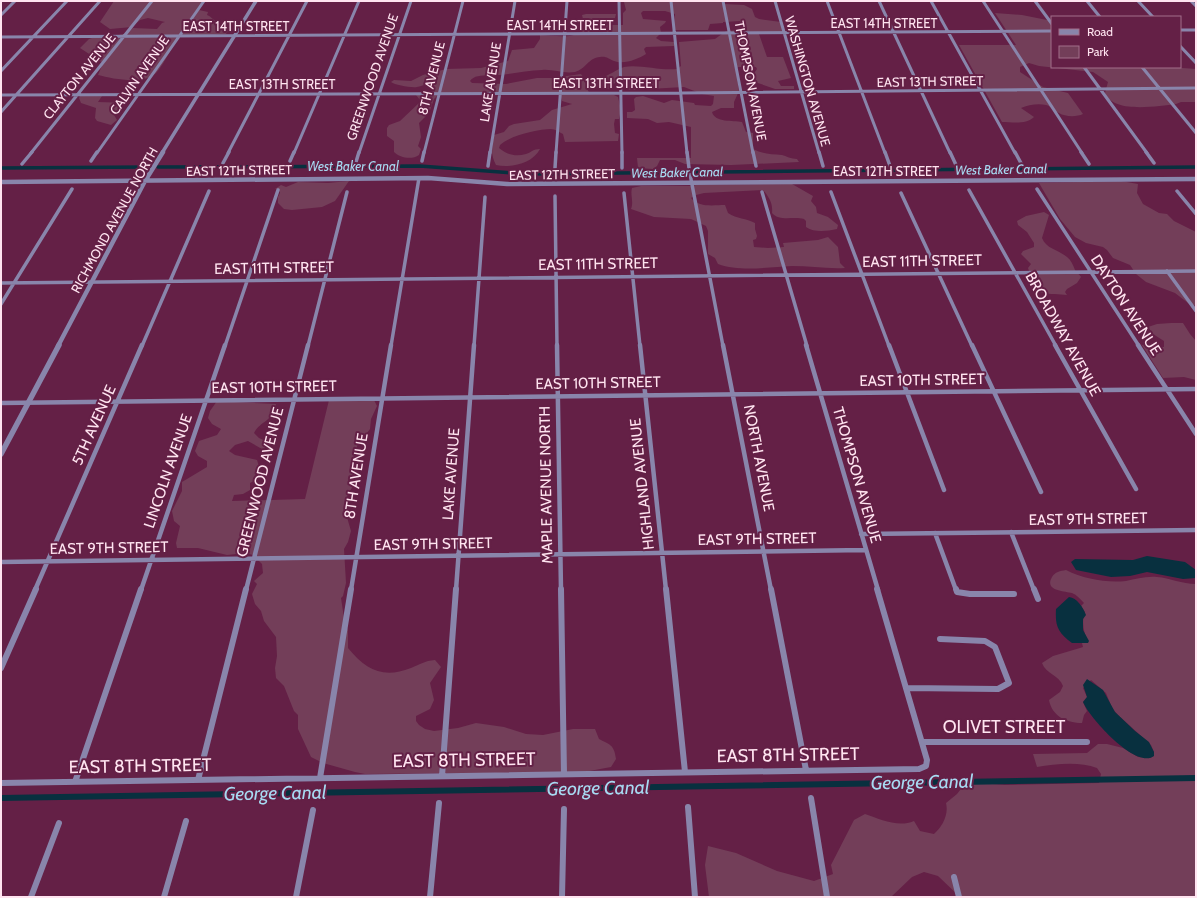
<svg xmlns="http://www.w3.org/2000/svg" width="1197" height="898" viewBox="0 0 1197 898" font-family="Cabin,sans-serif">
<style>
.green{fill:#733e59;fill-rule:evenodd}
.water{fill:#08303f}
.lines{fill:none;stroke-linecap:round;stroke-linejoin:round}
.canal-far1{stroke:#08303f;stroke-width:3.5}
.canal{stroke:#08303f;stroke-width:6}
.minor-far3{stroke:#8985ab;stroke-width:3}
.minor-far2{stroke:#8985ab;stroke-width:3.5}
.minor-far1{stroke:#8985ab;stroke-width:4.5}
.minor{stroke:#8985ab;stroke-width:6}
.tertiary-far2{stroke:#8985ab;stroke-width:3.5}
.tertiary-far1{stroke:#8985ab;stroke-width:4.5}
.tertiary{stroke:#8985ab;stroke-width:5.5}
.labels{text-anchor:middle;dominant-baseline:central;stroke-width:4;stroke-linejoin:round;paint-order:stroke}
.far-street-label{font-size:13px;fill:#ffe4f0;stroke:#642046}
.far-water-label{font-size:13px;font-style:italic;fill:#a7daf2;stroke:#642046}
.street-label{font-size:15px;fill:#ffe4f0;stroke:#642046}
.near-street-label{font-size:18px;fill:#ffe4f0;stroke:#642046}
.near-water-label{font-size:19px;font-style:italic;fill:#a7daf2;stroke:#642046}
</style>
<rect width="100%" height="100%" fill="#642046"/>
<path class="green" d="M114 1H205L199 10 208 12 207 15C212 17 214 21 218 23 223 26 227 24 228 31L226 34 179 36C173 45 163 66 156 73 144 85 113 79 98 75L103 63 80 48 89 39 98 36 119 35 127 33 133 28 157 29 162 23 165 22 148 18 140 20 132 27 110 29 100 22Z
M613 1H723L724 4 744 5 752 9 755 17 759 19 781 22 784 34H759L767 57H783L791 78 778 81 781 86H794V89H775L758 83 746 81 743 77 744 74 755 72 757 69 756 67H738L736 70 739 91 734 102V108H721L712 112C715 123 733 120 742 122L746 132 753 133V149C763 154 771 154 782 155 786 156 791 159 797 159L799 162 731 165 685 164 675 160H660L657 166 653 169 638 168 637 158H691V127L669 122 657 123 648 119 627 118V112H632L635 110 634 99 636 97 643 96 664 103 672 100 694 103 695 105 711 106 713 104 714 96 702 94 684 87 631 90 627 89 623 83 620 81 613 84 610 89C602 89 595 84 588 84L586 87 590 94 614 95 618 97 621 110 619 119H615L614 124 615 133 619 134 618 141 565 142 563 134C559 132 555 129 551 129 538 129 509 136 500 145L499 148C507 155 516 157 526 154 532 152 533 149 540 149 532 164 511 168 496 165 490 154 492 146 494 135L504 132 509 126 514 124 540 120 552 110 572 104 562 101 560 94H439L434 99 429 113 419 123 421 137 418 146 421 149 419 155C412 160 400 158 394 152V141L387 136V128L389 125 400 121 419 103 420 100 416 95 433 91V85C427 83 423 86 417 87 411 88 395 85 391 82L394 80 411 81 423 75 446 69 481 68 508 61 512 50 534 48 540 39V35C553 35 578 41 585 27L582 15 586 14H616L615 18 597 22 603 25H623V13L626 10 624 2ZM643 11H665L675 14 674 26 675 30H708L710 24 723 23V22L740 21 741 30 726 31 715 39 679 42 681 66 677 69C661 71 639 64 624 67 616 69 594 87 584 78 583 77 582 75 581 74L553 78H537L506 84 472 83 470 81C475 73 491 76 499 75 513 74 528 70 542 70 554 69 563 74 575 72 586 69 588 58 600 57 607 56 608 59 614 61 624 65 638 59 646 54L644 49 646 47 674 46V42L661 41 656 38 661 33 660 27 665 23 666 21 643 19 641 13Z
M995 13 1022 15 1052 21V67H1170L1196 69V102H1181L1176 104C1157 106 1114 114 1105 93L1108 82 1093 72 1039 66 1029 63 1020 67V72L1043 87 1068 93 1083 114C1077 117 1065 117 1059 113 1054 111 1051 106 1046 105 1038 103 1028 105 1021 108L1034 117C1026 125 1012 122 1002 122L959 45H1016Z
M80 96H102L98 102 128 103 120 107 114 115 117 120 111 125 97 121 95 118 96 108 81 103 79 98Z
M349 181 335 201 322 207 292 210 284 209 278 203V197L280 193 279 189H275L281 185 286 187 298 182 328 183Z
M1121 181 1138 184 1137 193 1143 204 1159 213 1167 214 1174 221 1196 232V306L1188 303 1175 293 1146 282 1136 274 1130 265 1113 258 1107 250 1103 247 1086 243 1075 237 1060 219 1039 183Z
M792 184 813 196 811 201 816 207 817 213 828 217 838 225 837 229C827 231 815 233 806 227V221L804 219C793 216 780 222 772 213 773 203 769 197 763 190L704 193 696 195 691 198C699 208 714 205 725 205L728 213C737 219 746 218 755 223V229L757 236 756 239 753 240 754 247 768 248 784 247 783 243 818 240 828 237 838 247 840 263 845 268C827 269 810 266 792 266 769 267 740 272 718 264L715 258 708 254V231L706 226 691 219 654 217 631 209C634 202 630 195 632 188L641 186H689L696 185Z
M1044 212 1049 215 1042 238C1046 249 1059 250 1067 257 1071 260 1073 265 1075 270 1077 273 1079 274 1081 277L1077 283 1067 289 1065 292 1067 295C1052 293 1025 297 1028 275L1030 274 1028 268 1031 264 1021 254 1023 251 1034 247V243L1027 232 1018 225 1017 221 1026 216Z
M1171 323H1183L1190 334 1196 341V380L1184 377 1163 378 1142 345 1164 347V341L1153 334 1148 327 1157 324Z
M329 400H374L377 406 371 419 370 429 357 446 359 462 358 478 348 494 344 507 351 531 348 542 344 549 346 583 343 596 341 598 344 618 348 630V648C366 670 383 679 411 668 421 664 424 661 435 660L441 667 430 683 434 700 430 709 416 716V721L419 725 425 729 434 731 458 728 476 723 504 727 526 734 543 735 573 729H595L599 739C610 745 614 744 616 759L611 767 584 772 365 774 355 772 323 763 311 757 298 729V715L294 711 284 686 276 678 275 668 277 656 276 637 264 621 261 611 255 604 252 594 257 584 254 581 263 573 262 564 253 555 245 553 227 555 198 548H177L176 543 180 526 174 521 172 511 182 491V482L207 467V461L198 456 195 451 199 441 217 435 221 429 212 424 208 418 210 411 217 401 276 404C272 423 261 420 254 433L259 438 270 443 271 446 262 449 248 441 235 445 229 451 235 455 257 460 260 470 258 479 250 483V490L243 494 234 495 232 501 305 499Z
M1066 570C1084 579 1106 583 1126 581 1136 579 1146 576 1157 577 1170 578 1182 584 1196 584V897H960L938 876 924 872 912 877 891 897H709L705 865 708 846 736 853 777 871 814 881 833 874 831 865 854 820 865 814C880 819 898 828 914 821L920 831 934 834C942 827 949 815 946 803L957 794 964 785 981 783 1005 785 1099 783 1101 774 1097 768C1079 761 1055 764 1037 767L1033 754 1087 753 1098 744H1107L1123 748 1138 757 1151 758 1154 752 1151 745 1118 715 1112 708 1106 693 1091 680 1083 688 1087 697 1083 702 1087 711 1084 715 1082 723C1068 723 1052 717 1049 700L1060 692 1063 686C1059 675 1046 674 1042 663L1053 656 1080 648 1083 647 1082 643H1088C1084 632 1081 623 1085 612L1081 606 1084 603C1080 599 1077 595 1072 593 1064 591 1044 591 1052 577 1055 572 1060 571 1066 570Z"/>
<path class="water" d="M1147 556 1185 562 1196 570V578L1183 579 1147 572 1130 576 1111 577 1076 570 1071 562 1075 559 1133 560Z
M1069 597C1077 598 1083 607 1086 615L1083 619V630L1089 641 1088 643H1072C1058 632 1055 627 1056 609Z
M1087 679 1103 690 1115 712 1135 731 1149 742 1154 752V756C1136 770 1089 717 1083 702L1087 697 1083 685Z"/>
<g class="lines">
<path class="canal-far1" d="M158 167 420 166 525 174 1196 167
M1 168 149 167"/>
<path class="canal" d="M1 798 1196 778"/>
<path class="minor-far3" d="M619 1 622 153
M671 1 687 153
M723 1 753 153
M775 1 819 153
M827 1 885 153
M879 1 950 153
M931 1 1015 153
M983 1 1082 153
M1035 1 1052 24
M1087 1 1100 17
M1138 1 1153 17
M1191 1 1196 6
M1 15 15 1
M1180 30H1196
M1 37 1052 31
M1180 46 1196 63
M1084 67 1147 153
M1142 67 1196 133
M1 71 67 1
M1 95 681 93 1196 88
M1 112 100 1
M31 153 152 1
M97 153 204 1
M228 153 307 1
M294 153 359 1
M359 153 411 1
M424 153 463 1
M490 153 515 1
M556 153 567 1"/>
<path class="minor-far2" d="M622 152V168
M687 152 689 168
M753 152 756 166
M819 152 823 166
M885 152 890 166
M950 152 956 165
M1015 152 1022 165
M1081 152 1089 164
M1146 152 1154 163
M91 161 97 152
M290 161 294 152
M422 161 424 152
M356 162 359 152
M223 163 229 152
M22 164 32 152
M488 166 490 152
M555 168 556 152
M690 174 723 346
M1037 189 1139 346
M969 190 1056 346
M1177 191 1196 214
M762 192 807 346
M831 192 889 346
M624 193 640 346
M901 193 972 346
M555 196 557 346
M1167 271 1196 311
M1 283 1196 271
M1 304 72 189
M142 346 209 191
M225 346 278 190
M308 346 347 192
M391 346 419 178
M474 346 485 197"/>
<path class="minor-far1" d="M557 345 561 590
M640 345 666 590
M723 345 771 590
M806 345 878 590
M889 345 944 490
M972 345 1041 492
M1055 345 1136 489
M1138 345 1196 434
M1 403 1196 389
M1011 532 1034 590
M935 533 956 590
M861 534 1196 530
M1 562 865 550
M35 590 142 345
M141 590 225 345
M246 590 308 345
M351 590 391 345
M456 590 474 345"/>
<path class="minor" d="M561 589 564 774
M666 589 685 772
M771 589 806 770
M956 589 957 592 970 594H1014
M1034 589 1038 599
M1 668 36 589
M906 688 998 689 1009 683 995 647 985 641 940 639
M922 742H1087
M442 776 456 589
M320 778 351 589
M198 780 246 589
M75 782 141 589
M1 783 919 769 926 766 927 760 877 589
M811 798 827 897
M688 807 695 897
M954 877 959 897
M31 897 59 823
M164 897 186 821
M296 897 313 810
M430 897 439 803
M562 897 564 809"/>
<path class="tertiary-far2" d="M162 153 256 1"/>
<path class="tertiary-far1" d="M1 182 428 178 507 184 1196 179
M58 346 145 181 163 152"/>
<path class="tertiary" d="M1 454 59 345"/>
</g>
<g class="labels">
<g class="far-street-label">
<text x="884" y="23">EAST 14TH STREET</text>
<text x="560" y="25">EAST 14TH STREET</text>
<text x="236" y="26">EAST 14TH STREET</text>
<text transform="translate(139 75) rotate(-55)">CALVIN AVENUE</text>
<text transform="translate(79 76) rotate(-51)">CLAYTON AVENUE</text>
<text transform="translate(372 77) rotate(-71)">GREENWOOD AVENUE</text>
<text transform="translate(431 78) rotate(-76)">8TH AVENUE</text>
<text transform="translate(751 81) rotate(79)">THOMPSON AVENUE</text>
<text transform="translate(808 81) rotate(74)">WASHINGTON AVENUE</text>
<text transform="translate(930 81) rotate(-1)">EAST 13TH STREET</text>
<text transform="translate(490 82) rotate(-81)">LAKE AVENUE</text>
<text x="606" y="83">EAST 13TH STREET</text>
<text x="282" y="84">EAST 13TH STREET</text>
<text transform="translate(239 170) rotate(-1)">EAST 12TH STREET</text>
<text x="886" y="171">EAST 12TH STREET</text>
<text transform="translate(562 174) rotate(-1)">EAST 12TH STREET</text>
<text transform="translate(114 220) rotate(-61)">RICHMOND AVENUE NORTH</text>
</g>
<g class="far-water-label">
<text x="353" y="166">West Baker Canal</text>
<text transform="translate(1001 169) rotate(-1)">West Baker Canal</text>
<text transform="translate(677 172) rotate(-1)">West Baker Canal</text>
</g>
<g class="street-label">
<text transform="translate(922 261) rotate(-1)">EAST 11TH STREET</text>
<text transform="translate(598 264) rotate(-1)">EAST 11TH STREET</text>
<text transform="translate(274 268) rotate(-1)">EAST 11TH STREET</text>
<text transform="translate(1126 305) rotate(57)">DAYTON AVENUE</text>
<text transform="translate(1063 334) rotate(61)">BROADWAY AVENUE</text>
<text transform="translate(922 380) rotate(-1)">EAST 10TH STREET</text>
<text transform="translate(598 383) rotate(-1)">EAST 10TH STREET</text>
<text transform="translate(274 387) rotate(-1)">EAST 10TH STREET</text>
<text transform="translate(94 425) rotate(-66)">5TH AVENUE</text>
<text transform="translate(759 458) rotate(79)">NORTH AVENUE</text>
<text transform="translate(168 471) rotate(-71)">LINCOLN AVENUE</text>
<text transform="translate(451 474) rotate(-86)">LAKE AVENUE</text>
<text transform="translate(857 475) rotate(74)">THOMPSON AVENUE</text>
<text transform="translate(356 476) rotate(-81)">8TH AVENUE</text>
<text transform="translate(260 482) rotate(-76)">GREENWOOD AVENUE</text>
<text transform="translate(642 484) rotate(-96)">HIGHLAND AVENUE</text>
<text transform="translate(546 485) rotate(-91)">MAPLE AVENUE NORTH</text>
<text transform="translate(1088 519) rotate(-1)">EAST 9TH STREET</text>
<text transform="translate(757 539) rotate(-1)">EAST 9TH STREET</text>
<text transform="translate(433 544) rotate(-1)">EAST 9TH STREET</text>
<text transform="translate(109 548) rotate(-1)">EAST 9TH STREET</text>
</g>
<g class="near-street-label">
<text x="1004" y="727">OLIVET STREET</text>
<text transform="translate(788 755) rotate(-1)">EAST 8TH STREET</text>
<text transform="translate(464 760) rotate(-1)">EAST 8TH STREET</text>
<text transform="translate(140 766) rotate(-1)">EAST 8TH STREET</text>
</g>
<g class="near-water-label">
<text transform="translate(922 782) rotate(-1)">George Canal</text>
<text transform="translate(598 788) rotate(-1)">George Canal</text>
<text transform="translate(275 793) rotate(-1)">George Canal</text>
</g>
</g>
<rect width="1197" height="898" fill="none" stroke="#ffe4f0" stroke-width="4"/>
<rect x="1051" y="16" width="130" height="52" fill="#642046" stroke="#a26e8a"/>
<rect x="1059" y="29" width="20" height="6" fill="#8985ab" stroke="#a26e8a"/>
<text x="1087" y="36" font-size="12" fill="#ffe4f0">Road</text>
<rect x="1059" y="46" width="20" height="12" fill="#733e59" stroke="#a26e8a"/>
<text x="1087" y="56" font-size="12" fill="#ffe4f0">Park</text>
</svg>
